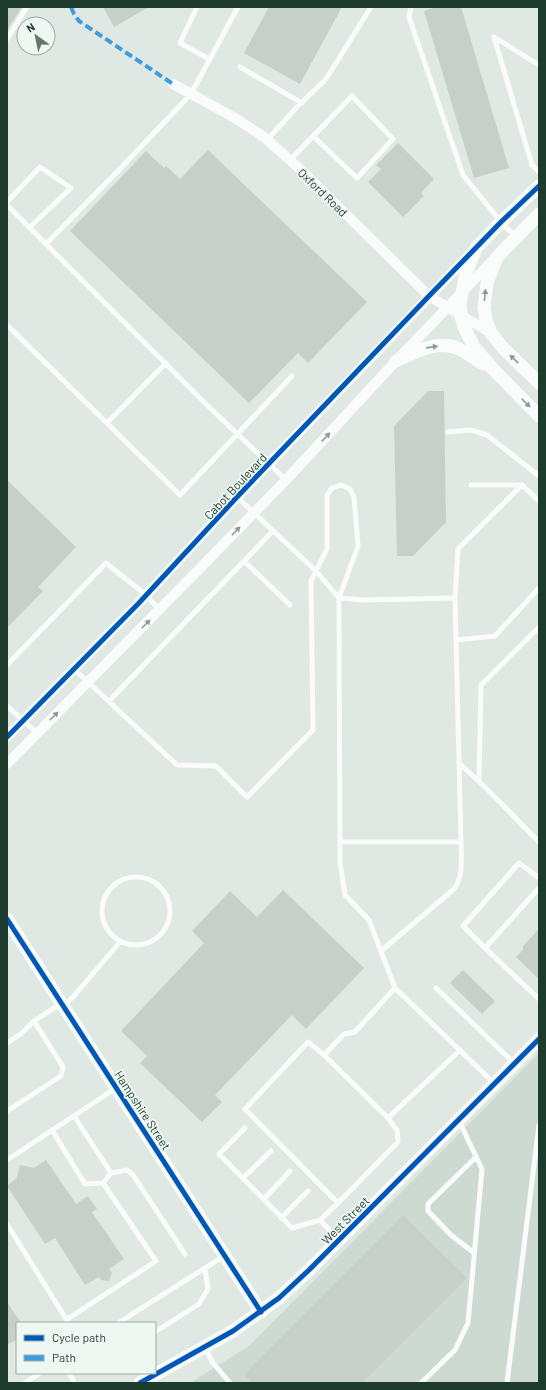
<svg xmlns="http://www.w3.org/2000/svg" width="546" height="1390" viewBox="0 0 546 1390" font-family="Barlow,sans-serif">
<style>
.built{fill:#cddad2}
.building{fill:#c7cfcb}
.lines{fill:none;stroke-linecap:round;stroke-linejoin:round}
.lane{stroke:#fafcfb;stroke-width:5}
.street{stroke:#fafcfb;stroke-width:10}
.secondary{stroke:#fafcfb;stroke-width:13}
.quiet{stroke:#3c9ee1;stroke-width:4;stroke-dasharray:8 4;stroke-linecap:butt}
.cycleway-casing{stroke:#eef7f1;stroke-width:8}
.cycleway{stroke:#0057b8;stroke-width:5}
.oneway{fill:#8c9c94}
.labels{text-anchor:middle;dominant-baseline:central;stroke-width:3.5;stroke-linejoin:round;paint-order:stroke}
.street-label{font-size:12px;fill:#1d3c2e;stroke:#eef7f1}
</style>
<rect width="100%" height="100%" fill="#e0e8e3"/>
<path class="built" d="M539 1053V1383H190L249 1346Z"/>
<path class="building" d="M7 7H22L7 30Z
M103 7H149L114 27Z
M269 7H342L300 84 244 53Z
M436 7H461L509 168 474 178 424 11Z
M398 143 434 179 421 193 424 196 403 217 368 182 381 169 376 165Z
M208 150 367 302 308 363 298 353 249 403 70 231 146 151 164 168 166 166 180 179Z
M428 391H444L446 522 413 556H397L394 426Z
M7 480 76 547 38 587 43 591 7 628Z
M283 890 364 968 306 1029 292 1015 215 1095 222 1102 202 1122 140 1063 147 1056 121 1031 204 943 192 931 230 891 257 917Z
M539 929V979L516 957 523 950V946Z
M463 970 495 1001 482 1014 450 983Z
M46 1160 76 1204 88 1196 97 1209 92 1212 124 1259 109 1269 112 1273 109 1281 101 1280 99 1277 85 1285 55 1238 45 1244 7 1186 17 1178 20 1165 34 1168Z
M403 1215 467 1278 362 1383H253L244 1374Z
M7 1302 21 1323H17V1339L7 1345Z"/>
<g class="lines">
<path class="lane" d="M197 7 180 43 209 59
M238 7 191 94 118 171 46 244 209 407 286 480
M411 7 409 17 463 175 501 222 515 236
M7 39 27 7
M539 65 494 37 532 165 539 172
M240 67 302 103
M267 140 297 107 326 79 371 7
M290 160 352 96 393 139 357 178 313 136
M7 202 40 167 71 188 30 227
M7 205 46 244
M7 325 180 495 292 376
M107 423 166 363
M448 432 471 430 487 435 539 476
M471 485H522
M237 497 316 571 339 598 340 862 345 895 369 920 395 988
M244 561 290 605
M456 640 495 636 539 588
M7 665 106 563 146 595 160 610
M74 669 177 765 216 766 247 797 313 730 311 581 327 549V495L332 488 341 485 350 489 354 497 358 546 339 598 365 600 455 598 458 549 522 485 539 501
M109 701 273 531
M7 706 37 733
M459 763 487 789 539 842
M479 782 481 685 539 627
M340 842H461L455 598
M102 911a34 34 0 1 1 68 0a34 34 0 1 1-68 0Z
M539 888 485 948 539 999
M485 948 463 926 519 863 539 878
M381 951 454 889C464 876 461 858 461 842
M436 988 514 1063
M64 1005 73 997 120 942
M7 1043 22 1033 34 1021
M324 1055 388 1118
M7 1111 61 1076 63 1067 34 1021 60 1004
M245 1128 219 1154 292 1228 320 1220
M52 1130 85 1184 103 1183
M7 1160 116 1088
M111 1173 127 1170 133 1175 185 1254
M243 1178 271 1151
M264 1199 290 1171
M338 1203 398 1142 397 1130 388 1118 460 1050
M281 1218 308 1191
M7 1224 68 1322
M338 1239 320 1220 338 1203 245 1109 308 1042 324 1055 344 1034 355 1032 395 988 494 1083
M474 1253 451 1235 428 1211V1204L476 1157
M66 1320 156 1261 103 1183 111 1173 74 1116
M118 1323 224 1256
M155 1332 199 1304 208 1289 205 1268
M205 1348 213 1363 230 1383
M69 1373 74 1382 73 1383
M25 1383 40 1373
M421 1383 455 1350 468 1323 482 1169 459 1121
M507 1383 539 1125"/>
<path class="street" d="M173 84 235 118 264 137 302 171 429 296 491 333
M7 737 138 604 237 497 473 251
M7 764 213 555 286 480 396 361 494 259"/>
<path class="secondary" d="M539 186 501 222 476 248 466 273 460 303 461 316 464 327 474 347 494 370 539 416
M539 214 497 257 487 283 484 308 486 320 491 333 503 348 539 383
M396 361C415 352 440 338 461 350 469 354 476 360 484 364
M7 919 261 1312
M140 1383 233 1331 279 1298 309 1270 539 1039"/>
<path class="quiet" d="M71 7 74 14 79 21 173 84"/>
<g class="cycleway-casing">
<path id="cycleway" d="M7 737 138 604 237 497 429 296 501 222 539 186
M7 919 261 1312
M140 1383 233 1331 279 1298 309 1270 539 1039"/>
</g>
<use href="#cycleway" class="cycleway"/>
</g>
<defs><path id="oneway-solid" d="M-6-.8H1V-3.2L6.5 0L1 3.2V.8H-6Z"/></defs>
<g class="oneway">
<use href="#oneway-solid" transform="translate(485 295) rotate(-84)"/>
<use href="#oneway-solid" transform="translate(432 347) rotate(-8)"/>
<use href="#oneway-solid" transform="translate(514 359) rotate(-136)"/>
<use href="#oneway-solid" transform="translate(526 403) rotate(45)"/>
<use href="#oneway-solid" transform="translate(326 437) rotate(-47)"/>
<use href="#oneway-solid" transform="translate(236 531) rotate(-46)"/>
<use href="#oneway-solid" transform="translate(146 624) rotate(-45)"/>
<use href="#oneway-solid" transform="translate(54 716) rotate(-45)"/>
</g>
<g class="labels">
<g class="street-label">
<text transform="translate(323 192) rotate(44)">Oxford Road</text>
<text transform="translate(235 486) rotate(-47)">Cabot Boulevard</text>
<text transform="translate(143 1110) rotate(57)">Hampshire Street</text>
<text transform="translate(345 1220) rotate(-45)">West Street</text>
</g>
</g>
<rect width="546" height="1390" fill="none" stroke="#1d3c2e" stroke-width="16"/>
<rect x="16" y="1322" width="140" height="52" fill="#eef7f1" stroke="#9aaca3"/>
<rect x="24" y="1335" width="20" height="6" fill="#0057b8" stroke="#9aaca3"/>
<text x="52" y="1342" font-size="12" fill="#1d3c2e">Cycle path</text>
<rect x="24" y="1355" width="20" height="6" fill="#3c9ee1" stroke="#9aaca3"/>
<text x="52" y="1362" font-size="12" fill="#1d3c2e">Path</text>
<g transform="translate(36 36) rotate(327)"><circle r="19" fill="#eef7f1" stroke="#9aaca3"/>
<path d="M0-3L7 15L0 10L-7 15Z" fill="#61786d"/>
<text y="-6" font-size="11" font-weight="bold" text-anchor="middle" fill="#1d3c2e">N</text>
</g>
</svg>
